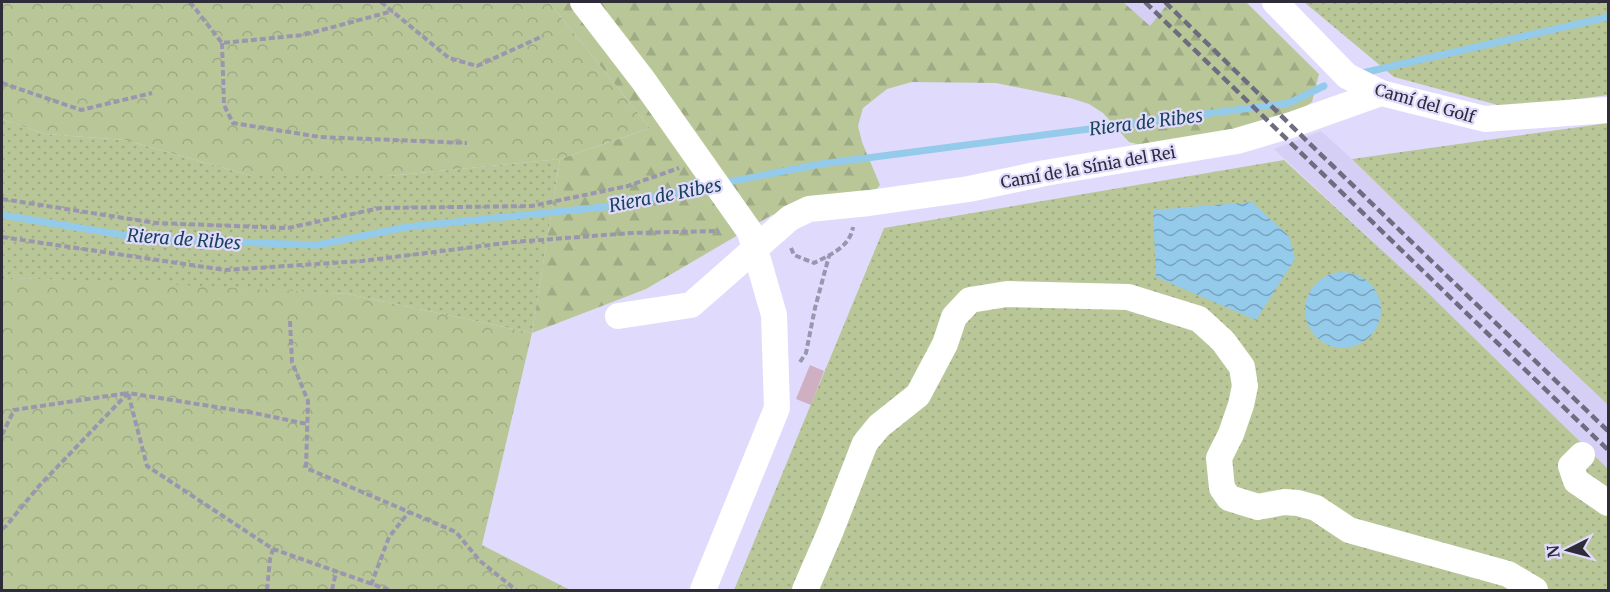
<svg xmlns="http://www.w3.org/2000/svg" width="1610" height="592" viewBox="0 0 1610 592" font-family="Merriweather,serif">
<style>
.built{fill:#d5cff6}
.grass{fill:url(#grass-dots)}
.forest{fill:url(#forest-firs)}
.park{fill:url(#park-crowns)}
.water{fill:url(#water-waves)}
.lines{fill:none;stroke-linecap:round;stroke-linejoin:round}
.stream{stroke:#94caea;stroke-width:7}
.building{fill:#cfafc2}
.path{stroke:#9a96af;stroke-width:4;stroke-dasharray:6 3;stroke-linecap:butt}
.minor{stroke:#fff;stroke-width:26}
.rail{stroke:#6f6c80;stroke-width:4.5;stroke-dasharray:9 4.5;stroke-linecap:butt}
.labels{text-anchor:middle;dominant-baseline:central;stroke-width:4.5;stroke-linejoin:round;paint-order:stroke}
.street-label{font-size:16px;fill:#2e2c39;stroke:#e0dbfc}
.water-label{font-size:18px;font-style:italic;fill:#18435a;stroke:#e0dbfc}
</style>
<defs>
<pattern id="grass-dots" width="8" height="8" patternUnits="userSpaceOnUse" patternTransform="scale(1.5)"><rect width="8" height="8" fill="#b9c798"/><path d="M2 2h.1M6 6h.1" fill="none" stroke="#9fab84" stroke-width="1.8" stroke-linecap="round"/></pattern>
<pattern id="forest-firs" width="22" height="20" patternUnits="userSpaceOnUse" patternTransform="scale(1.5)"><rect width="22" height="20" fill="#b9c798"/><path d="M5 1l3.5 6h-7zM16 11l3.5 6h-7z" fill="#9fab84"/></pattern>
<pattern id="park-crowns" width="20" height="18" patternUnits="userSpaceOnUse" patternTransform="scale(1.5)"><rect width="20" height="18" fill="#b9c798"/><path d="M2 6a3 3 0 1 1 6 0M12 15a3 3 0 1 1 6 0" fill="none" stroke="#9fab84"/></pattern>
<pattern id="water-waves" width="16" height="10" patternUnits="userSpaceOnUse" patternTransform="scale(1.5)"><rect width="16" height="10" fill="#94caea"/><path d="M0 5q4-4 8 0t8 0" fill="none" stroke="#79a4bf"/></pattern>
</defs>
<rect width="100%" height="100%" fill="#e0dbfc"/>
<path class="built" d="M1123 2H1169L1150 27Z
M1321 131 1352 159 1452 257 1608 405V469L1423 288 1274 149Z"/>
<path class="grass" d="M1304 2H1608V95L1509 108 1394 77Z
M2 119 45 134 125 140 252 176H388L560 159 532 333 348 294 16 278 2 276Z
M1608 123V405L1452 257 1352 159Z
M1284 160 1423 288 1608 469V590H734L884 228Z"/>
<path class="forest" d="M549 2H1123L1150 26 1169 2H1246L1319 74 1312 102 1282 122 1145 146 1129 142 1103 113 1089 104 1070 98 996 83 912 82 887 89 863 108 858 126 862 142 880 185 868 199 826 205 772 215 646 289 532 333 560 159 650 128Z"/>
<path class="park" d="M2 2H549L650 128 560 159 388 176H252L125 140 45 134 2 119Z
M2 276 16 278 129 282 348 294 532 333 482 545 570 590H2Z"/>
<path class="water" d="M1252 202 1289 236 1295 259 1256 320 1156 277 1153 210Z
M1305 310a38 38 0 1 1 76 0a38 38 0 1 1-76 0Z"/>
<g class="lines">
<path class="stream" d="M1358 74 1608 17
M723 183 821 164 1289 103 1324 86
M2 215 147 239 317 245 407 227 604 207 712 186"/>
</g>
<path class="building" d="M810 365 824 371 811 405 796 399Z"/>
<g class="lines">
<path class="path" d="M190 2 222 43 303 35 393 11
M381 2 449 58 477 66 543 36
M222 43 224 105 233 123 320 137 467 143
M2 83 81 110 152 93
M2 199 156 223 288 228 380 208 532 206 628 186 679 168
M2 237 225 270 362 261 514 242 631 233 719 231
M791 248 794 255 814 263C830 255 850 247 853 227
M290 321 292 362 308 401 306 468 456 532 480 561 516 590
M800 362 806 353 815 308 829 256
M2 435 14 410 128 393 147 466 273 549 389 590
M2 529 6 526 39 486 128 393 254 413 307 424
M371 585 389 537 409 512
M267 590 270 559 273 549
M332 590 336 572"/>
<path class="minor" d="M583 2 643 80 750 232 774 315 777 408 703 590
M1275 2 1347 76 1381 93 1485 119 1608 110
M618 316 691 305 790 218 809 209 869 203 969 189 1045 173 1237 141 1291 125 1381 93
M1582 455 1571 466 1576 481 1608 503
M805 590 831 530 865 443 879 426 918 395 945 344 954 317 970 300 1007 294 1128 297 1199 319 1223 341 1242 367 1245 386 1241 405 1231 434 1219 458 1222 488 1229 498 1258 507 1284 502 1298 503 1316 508 1349 530 1508 574 1535 590"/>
<path class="rail" d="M1145 2 1608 450
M1165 2 1309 143 1608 431"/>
</g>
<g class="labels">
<g class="street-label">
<text transform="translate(1425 103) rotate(16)">Camí del Golf</text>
<text transform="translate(1088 167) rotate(-10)">Camí de la Sínia del Rei</text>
</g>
<g class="water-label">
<text transform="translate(1146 122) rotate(-7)">Riera de Ribes</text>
<text transform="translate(665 195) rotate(-11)">Riera de Ribes</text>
<text transform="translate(184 239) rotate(4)">Riera de Ribes</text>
</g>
</g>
<rect width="1610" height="592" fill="none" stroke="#2e2c39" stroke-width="6"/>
<g transform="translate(1568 550) rotate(264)" stroke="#e0dbfc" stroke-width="4.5" paint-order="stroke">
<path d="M0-4.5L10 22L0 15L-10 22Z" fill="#2e2c39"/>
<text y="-9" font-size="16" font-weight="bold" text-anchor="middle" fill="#2e2c39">N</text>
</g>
</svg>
